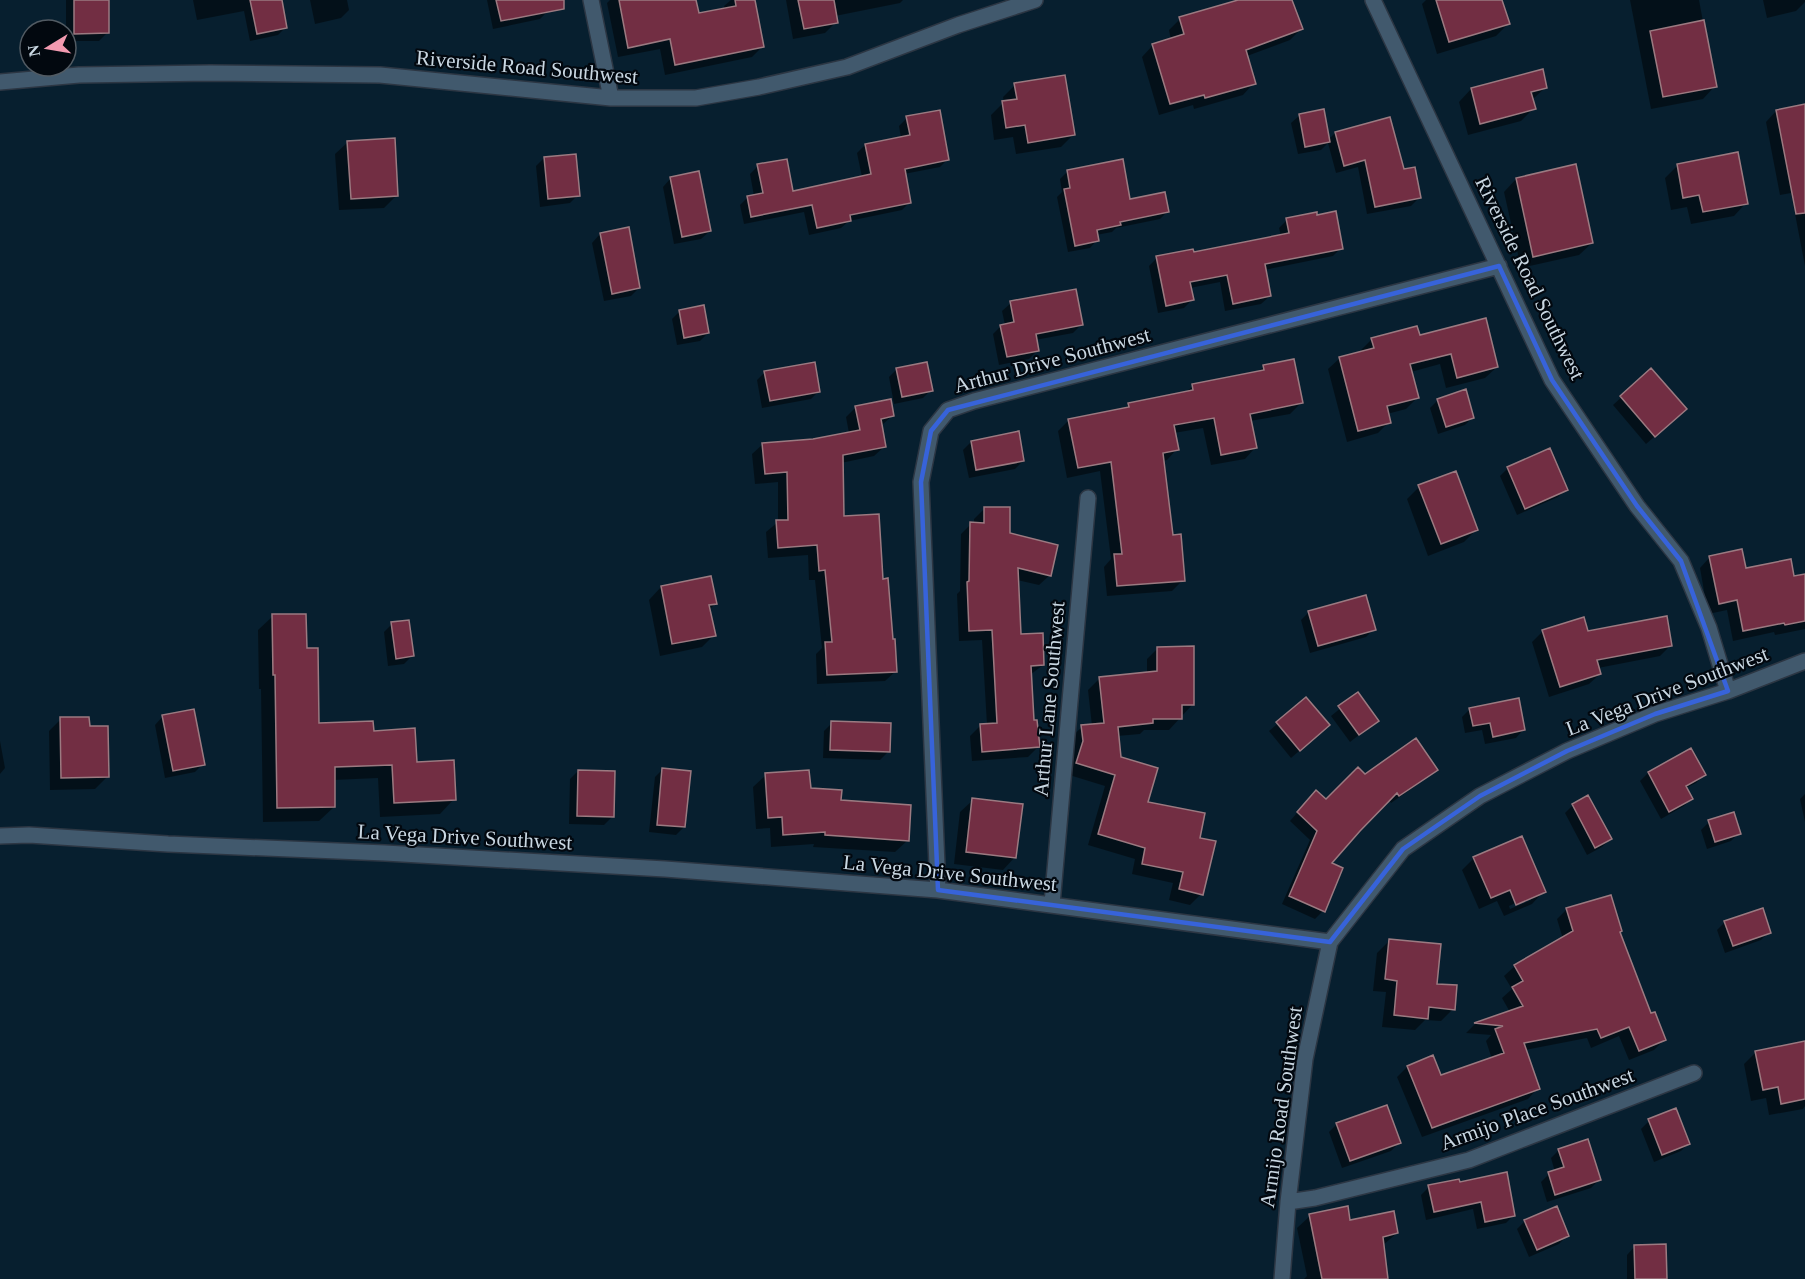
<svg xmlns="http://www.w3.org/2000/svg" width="1805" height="1279" viewBox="0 0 1805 1279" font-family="'Times New Roman',serif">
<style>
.shadow{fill:#0007;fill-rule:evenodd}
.building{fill:#722e43;stroke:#9b7a81;stroke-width:1.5}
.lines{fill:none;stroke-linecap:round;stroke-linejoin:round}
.street-casing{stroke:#2c3643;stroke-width:18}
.street{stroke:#41596d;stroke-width:15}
.marked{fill:none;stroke:#3763da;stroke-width:4.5;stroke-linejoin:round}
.labels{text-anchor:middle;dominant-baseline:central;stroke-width:4.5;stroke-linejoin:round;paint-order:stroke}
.street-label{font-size:21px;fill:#c9d7e2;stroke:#02080f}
</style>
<rect width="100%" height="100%" fill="#071f2f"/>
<path class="shadow" d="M66 0H107V33L99 41H66Z
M193 0H280L286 27 278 35 250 41 244 11 197 20Z
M310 0H347L349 10 341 18 315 24Z
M487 0H546L548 11 540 19 493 29Z
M610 0H695L698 15 725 10 724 6 731 0H753L762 47 752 57 665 75 660 49 618 57 607 3Z
M786 0H903L900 3 835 16 836 22 825 33 793 39Z
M1244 0H1291L1301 29 1290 40 1247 56 1254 83 1243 95 1194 109 1193 105 1159 115 1142 57 1153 45 1171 40 1169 30 1180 19Z
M1426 0H1501L1508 24 1496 36 1437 54 1422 4Z
M1630 0H1699L1715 86 1703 99 1651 109Z
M1763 0H1805V2L1796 11 1767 18Z
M1015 85 1073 135 1061 147 1016 154 1013 137 994 140 991 115 1004 102 1003 97Z
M1546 87 1532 100 1534 108 1521 121 1468 135 1459 102 1471 89Z
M1805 106V266L1791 193 1780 195 1766 122 1776 111Z
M1300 115 1328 140 1335 133 1389 119 1403 171 1419 198 1411 206 1367 214 1358 167 1336 173 1328 143 1321 150 1298 154 1291 123Z
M907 118 948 159 940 167 904 174 910 202 902 210 849 221 841 228 809 235 804 212 744 224 740 205 748 197 754 196 750 174 758 166 792 192 862 177 857 153 865 145 901 138 899 126Z
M348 142 397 195 384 208 339 210 335 154Z
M544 158 578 195 570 203 540 207 536 166Z
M1678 165 1746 203 1734 216 1691 224 1687 207 1671 210 1665 178Z
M1068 171 1129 201 1167 212 1160 219 1116 228 1112 232 1096 235 1097 240 1090 248 1068 252 1057 197 1062 192 1060 179Z
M671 178 710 231 701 239 674 244 663 187Z
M1516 179 1592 243 1579 255 1521 268 1504 192Z
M1287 220 1341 248 1333 256 1264 270 1270 296 1261 304 1225 311 1220 282 1190 288 1192 300 1184 308 1158 313 1149 266 1157 258 1193 253 1281 236 1279 228Z
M600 234 639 288 631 296 604 301 592 243Z
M1011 303 1081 325 1073 333 1035 340 1037 351 1029 359 999 365 993 334 1001 326 1005 325 1002 311Z
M680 311 708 333 700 341 677 345 672 319Z
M1418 337 1497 367 1485 378 1446 388 1440 364 1411 372 1417 398 1406 409 1387 414 1389 422 1378 433 1347 442 1328 369 1340 358 1361 352V350L1372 339Z
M1263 367 1301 403 1290 414 1250 421 1255 448 1245 459 1211 465 1203 428 1174 433 1177 449 1167 460 1163 461 1172 537 1183 580 1172 591 1107 596 1104 567 1111 559 1100 471 1067 478 1058 431 1069 420 1123 410 1129 404 1185 393 1193 386 1257 373Z
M897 369 931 390 923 398 894 404 889 377Z
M1651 370 1677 417 1646 444 1613 405Z
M765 372 819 391 811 399 762 408 757 380Z
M1438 400 1473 417 1465 425 1438 434 1430 408Z
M856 407 892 416 881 426 885 446 874 456 841 463 842 517 882 580 896 671 885 681 817 684 816 654 822 648 815 580H809L808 555 768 558 766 532 778 522V482L755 484 752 454 763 444 813 440 849 433 846 417Z
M971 442 1023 461 1015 469 969 478 963 450Z
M1508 468 1566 489 1558 497 1517 515 1500 476Z
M1419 487 1476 530 1464 542 1428 556 1407 499Z
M985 508 1050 575 1039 585 1017 580 1019 636 1043 665 1030 675 1032 722 1038 747 1028 757 972 761 970 736 981 725H987L982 640 959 641 957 594 960 591 961 534 971 524H974V519Z
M1710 557 1745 570 1793 578 1805 575V629L1775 635 1774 632 1733 641 1727 610 1708 614 1700 568Z
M710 578 715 604 709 610 714 635 702 647 660 656 649 600 661 587Z
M1309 612 1374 629 1366 637 1310 653 1301 620Z
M273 616 305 650 318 725 372 732 415 764 454 799 440 814 380 817 378 778 333 780 334 807 319 821 263 822 261 689H259L258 630Z
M392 624 412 656 404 664 388 666 384 632Z
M1543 631 1587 633 1671 645 1660 656 1598 668 1600 674 1589 684 1549 697 1532 642Z
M1158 648 1193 704 1169 730H1144L1140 734 1117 736 1120 758 1146 803 1198 839 1201 894 1190 905 1169 900 1173 883 1132 874 1135 859 1088 845 1105 786 1066 774 1070 738 1082 727 1092 726 1088 690 1099 679 1147 674V659Z
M1358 694 1377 721 1350 742 1331 716Z
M1306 699 1320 733 1291 758 1269 731Z
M1470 709 1524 729 1516 738 1485 744 1482 730 1465 733 1462 717Z
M163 716 203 764 195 772 165 778 155 725Z
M61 719 88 727 107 777 95 789 50 790 49 731Z
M832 723 888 752 880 760 823 758 824 731Z
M0 741 5 768 0 774Z
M1691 750 1704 775 1696 783 1686 788 1692 798 1684 806 1661 819 1640 781 1648 773Z
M663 769 684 827 676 835 649 832 655 777Z
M1436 769 1428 777 1391 803 1389 800 1329 863 1323 911 1315 919 1282 904 1310 840 1290 821 1308 800 1326 801 1365 776Z
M578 771 612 817 604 825 569 824 570 779Z
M766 775 839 802 908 840 895 852 813 847 814 844 771 847 770 828 756 829 753 787Z
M1805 794V822L1800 799Z
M973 800 1015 857 1003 870 954 864 960 812Z
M1573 805 1610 839 1602 847 1587 855 1565 813Z
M1709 822 1739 833 1731 841 1707 849 1701 830Z
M1474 858 1544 891 1532 904 1504 916 1497 901 1479 909 1462 870ZM1531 896V900L1510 909 1509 906Z
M1567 909 1618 933 1650 1015 1664 1040 1654 1050 1629 1060 1619 1036 1591 1048 1587 1038 1525 1050 1538 1088 1528 1099 1422 1137 1397 1077 1407 1067 1440 1076 1492 1059 1486 1041 1491 1035 1466 1033 1475 1024 1510 1012 1502 998 1512 989 1504 976 1515 966 1563 939 1557 919Z
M1725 922 1769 932 1761 940 1725 953 1717 930Z
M1389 941 1435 985 1453 1009 1441 1021 1425 1020 1415 1030 1382 1027 1386 992 1373 991 1377 953Z
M1805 1042V1106L1803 1109 1769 1115 1766 1098 1751 1101 1744 1064 1756 1052Z
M1649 1121 1689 1143 1681 1151 1654 1162 1641 1129Z
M1337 1124 1399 1143 1391 1151 1342 1168 1329 1132Z
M1559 1150 1599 1180 1591 1188 1547 1202 1541 1182 1549 1174 1555 1172 1551 1158Z
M1459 1183 1514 1215 1506 1223 1477 1229 1473 1209 1426 1220 1421 1195 1429 1187Z
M1310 1216 1349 1221 1397 1233 1382 1246 1386 1279H1304L1307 1276 1297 1228Z
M1525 1221 1567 1236 1559 1244 1529 1257 1517 1229Z
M1635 1246 1665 1279H1627V1255Z"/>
<path class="building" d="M74 0H109V33L74 34Z
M250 0H282L287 28 257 34Z
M496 0H564V9L501 21Z
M619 0H696L699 13 736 6 735 0H755L764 47 675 65 670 39 628 48Z
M798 0H834L838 23 804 29Z
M1238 0H1292L1303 29 1246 50 1256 84 1205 98 1204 95 1170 104 1152 44 1184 34 1179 17Z
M1436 0H1502L1510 24 1449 42Z
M1704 20 1717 87 1663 97 1650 31Z
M1543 69 1547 88 1531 92 1536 109 1480 124 1471 88Z
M1065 75 1075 135 1028 143 1025 125 1006 128 1002 101 1017 99 1014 83Z
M1805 104V213L1796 214 1776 110Z
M1324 109 1330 142 1305 147 1299 114Z
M940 110 949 160 905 169 911 203 850 215 851 221 817 228 812 205 751 217 747 196 763 193 757 164 787 159 793 191 871 174 865 144 910 135 906 116Z
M1390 117 1404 169 1415 167 1421 198 1375 207 1365 160 1344 166 1335 132Z
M395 138 398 196 351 199 347 141Z
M1738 152 1748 204 1703 212 1699 195 1683 198 1677 164Z
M576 154 580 196 548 199 544 157Z
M1123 159 1130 199 1165 192 1169 212 1120 222 1121 225 1097 230 1099 241 1075 246 1064 189 1070 188 1067 170Z
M1576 164 1593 243 1533 257 1516 178Z
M699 171 711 231 682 237 670 177Z
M1336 211 1343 249 1265 264 1271 296 1233 304 1227 275 1190 282 1194 300 1166 306 1156 256 1193 249 1194 252 1289 233 1286 218 1317 212V215Z
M629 227 640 288 612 294 600 233Z
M1076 289 1083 325 1036 334 1039 351 1007 357 1000 325 1014 322 1010 301Z
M704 305 709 333 684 338 679 310Z
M1486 318 1498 367 1457 378 1451 354 1410 364 1419 398 1387 406 1391 423 1358 431 1339 357 1374 348 1371 338 1417 326 1420 335Z
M1294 359 1303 403 1250 414 1257 448 1221 455 1214 418 1174 425 1179 450 1163 453 1173 535 1181 534 1185 581 1117 586 1114 554H1122L1111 462 1078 468 1068 419 1129 407 1128 403 1193 390 1192 384 1264 370 1263 365Z
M815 362 820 392 770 401 764 371Z
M927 362 933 391 902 397 896 368Z
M1651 368 1687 409 1655 437 1620 396Z
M1466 389 1474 418 1446 427 1437 399Z
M891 399 894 416 881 419 886 447 843 455 844 516 879 514 883 579 888 578 893 639H895L897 672 827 675 825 642H832L825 570 819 571 817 545 778 548 776 520H788L787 472 765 474 762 443 813 439 860 430 855 406Z
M1019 431 1024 461 976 470 971 441Z
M1550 448 1568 490 1525 509 1507 467Z
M1456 471 1478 530 1441 544 1418 485Z
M984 507H1010V533L1058 545 1051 576 1018 568 1021 634 1043 633 1044 665 1031 666 1034 720H1037L1040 747 982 752 980 724 997 723 992 630 969 631 967 582 969 581 970 522 984 523Z
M1742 549 1746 568 1791 559 1794 576 1805 574V621L1785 625 1784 623 1743 631 1737 600 1719 604 1709 556Z
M711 576 717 604 709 605 716 636 672 644 661 586Z
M1366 595 1376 630 1318 646 1308 611Z
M272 614H306L307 648H318L319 723 373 721 374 731 415 728 417 762 454 760 456 800 394 803 392 765 335 767V807L277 808 275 675H273Z
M1667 616 1672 646 1597 660 1601 674 1560 687 1542 630 1584 617 1588 631Z
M409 620 414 656 396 659 391 622Z
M1194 646V705H1182V719H1153V723L1118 727 1121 757 1158 768 1148 802 1205 813 1200 838 1216 841 1203 895 1179 889 1183 872 1142 864 1145 848 1098 834 1115 775 1076 763 1083 741 1081 725 1104 723 1099 677 1157 671V647Z
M1358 692 1379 721 1359 735 1338 706Z
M1306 697 1330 725 1300 751 1276 722Z
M1519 698 1525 730 1493 737 1490 723 1473 726 1469 708Z
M194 709 205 765 173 771 162 715Z
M60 717H89L90 726H108L109 777 61 778Z
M831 721 891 723 890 752 830 750Z
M1416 738 1438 770 1399 796 1397 793 1360 831 1332 863 1343 868 1325 912 1289 896 1317 831 1297 812 1316 790 1326 799 1358 767 1365 774Z
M1691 748 1706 775 1686 786 1693 799 1669 812 1648 772Z
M662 768 691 771 685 827 657 825Z
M578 770 615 771 614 817 577 816Z
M809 770 811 788 842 790 841 800 911 805 909 841 825 835V832L783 835 782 817 768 818 765 773Z
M1588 795 1612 839 1595 848 1572 804Z
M972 798 1023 804 1016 858 966 852Z
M1734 812 1741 834 1715 842 1708 820Z
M1522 836 1546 892 1516 905 1510 890 1491 898 1473 857Z
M1611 895 1622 931 1620 932 1651 1013 1655 1012 1666 1040 1639 1051 1629 1027 1601 1038 1597 1029 1524 1043 1540 1089 1432 1128 1407 1066 1433 1055 1441 1075 1504 1053 1495 1029 1503 1026 1474 1023 1523 1006 1512 987 1523 981 1514 965 1573 931 1566 908Z
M1763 908 1771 933 1733 946 1724 921Z
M1389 939 1441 944 1437 984 1457 985 1455 1010 1429 1007 1428 1019 1394 1015 1397 981 1385 979Z
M1805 1041V1099L1781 1104 1778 1087 1763 1090 1755 1051Z
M1387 1105 1401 1143 1350 1161 1336 1123Z
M1676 1108 1690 1144 1662 1155 1648 1119Z
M1588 1139 1601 1180 1555 1195 1548 1172 1564 1167 1558 1149Z
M1507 1172 1515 1216 1485 1222 1481 1202 1434 1212 1428 1185 1459 1179 1460 1182Z
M1348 1206 1350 1220 1394 1211 1398 1233 1383 1237 1388 1279H1322L1309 1214Z
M1557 1206 1569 1236 1537 1250 1524 1220Z
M1666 1244 1667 1279H1635L1634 1245Z"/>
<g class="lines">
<g class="street-casing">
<path id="street" d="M591 0 611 98
M1373 0 1552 380 1637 506 1681 561 1709 628 1728 691
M0 82 79 75 210 73 380 75 611 98H696L759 87 847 67 958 25 1035 0
M0 836 29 835 168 844 385 853 665 869 938 890 1330 942
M938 890 921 482 931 431 948 410 974 401 1499 266
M1052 904 1088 498
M1288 1202 1315 1198 1469 1160 1694 1073
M1282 1279 1288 1202 1305 1059 1330 942 1403 849 1480 796 1567 751 1655 714 1728 691 1805 661"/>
</g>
<use href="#street" class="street"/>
</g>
<path class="marked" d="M1499 266 1552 380 1637 506 1681 561 1728 691 1655 714 1567 751 1480 796 1403 849 1330 942 938 890 921 482 931 431 948 410Z"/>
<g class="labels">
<g class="street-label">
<text transform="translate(527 67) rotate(5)">Riverside Road Southwest</text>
<text transform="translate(1530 278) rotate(64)">Riverside Road Southwest</text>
<text transform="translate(1052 360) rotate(-15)">Arthur Drive Southwest</text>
<text transform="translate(1667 691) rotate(-21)">La Vega Drive Southwest</text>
<text transform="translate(1049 699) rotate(-85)">Arthur Lane Southwest</text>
<text transform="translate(465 837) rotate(3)">La Vega Drive Southwest</text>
<text transform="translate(950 873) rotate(6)">La Vega Drive Southwest</text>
<text transform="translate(1281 1107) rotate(-82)">Armijo Road Southwest</text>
<text transform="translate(1537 1109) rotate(-20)">Armijo Place Southwest</text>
</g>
</g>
<g transform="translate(48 48) rotate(259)"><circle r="28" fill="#02080f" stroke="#525b63" stroke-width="1.5"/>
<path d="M0-4.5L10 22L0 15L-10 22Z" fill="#f29ab0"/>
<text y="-9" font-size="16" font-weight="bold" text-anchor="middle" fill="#c9d7e2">N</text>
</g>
</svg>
